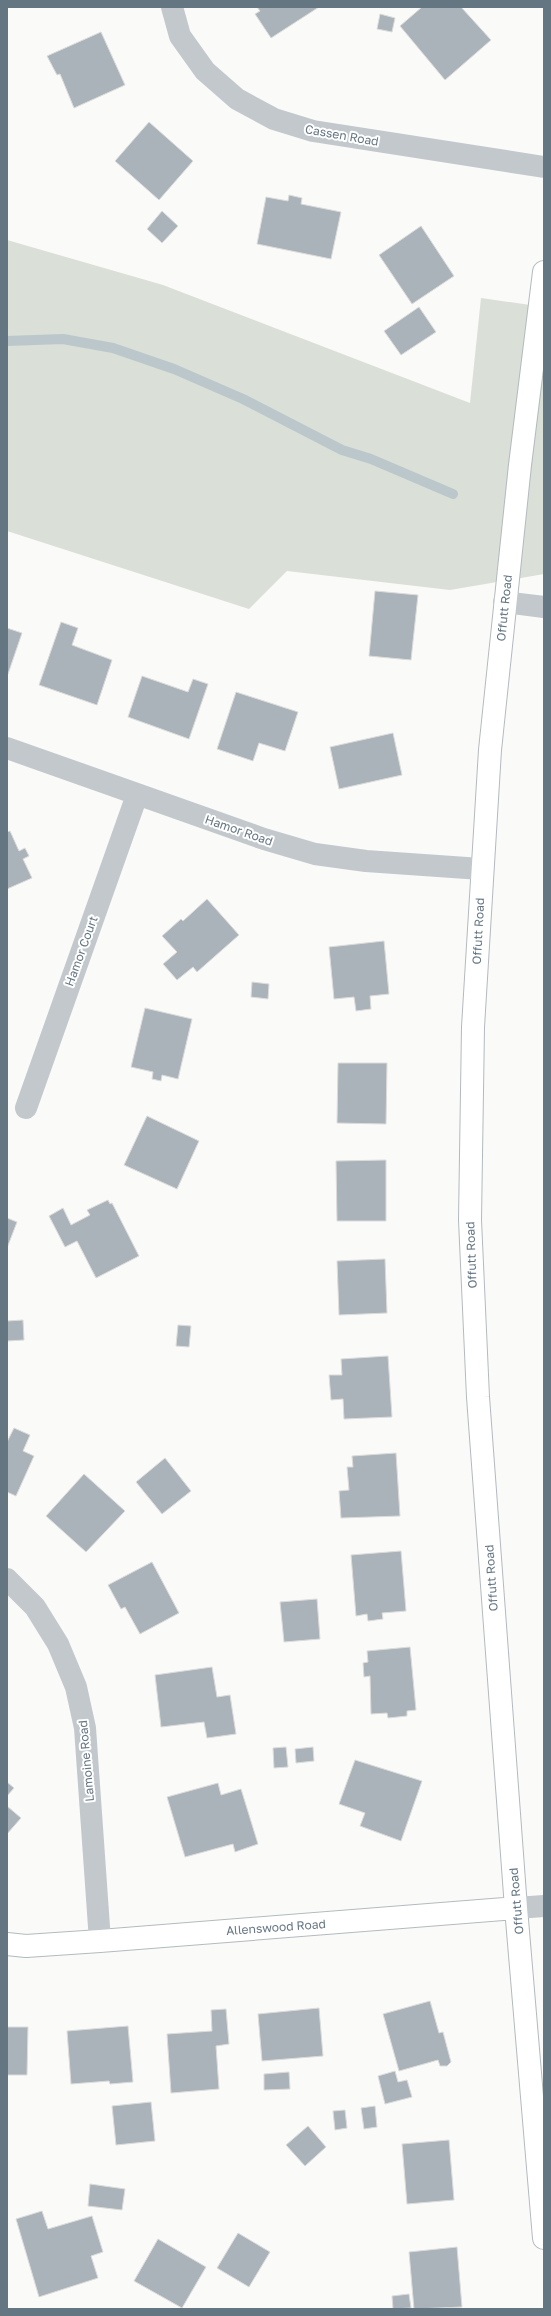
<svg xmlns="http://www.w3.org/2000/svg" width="551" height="2316" viewBox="0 0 551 2316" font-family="'Golos Text',sans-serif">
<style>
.green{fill:#dadfd7}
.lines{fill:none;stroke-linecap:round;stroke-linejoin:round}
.stream{stroke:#bbc7cb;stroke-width:10}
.building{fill:#aab3b9;stroke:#dcdcda}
.secondary-casing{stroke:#b3babf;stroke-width:24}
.street{stroke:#c3c8cc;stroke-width:22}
.secondary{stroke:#fff;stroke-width:22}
.labels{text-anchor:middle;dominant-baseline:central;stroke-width:4;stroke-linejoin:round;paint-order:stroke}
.street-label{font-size:12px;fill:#657683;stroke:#fff}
</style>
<rect width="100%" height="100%" fill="#fafaf8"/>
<path class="green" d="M7 240 163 285 470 403 481 298 544 307V574L450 590 287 571 249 609 7 531Z"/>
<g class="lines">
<path class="stream" d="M7 341 63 339 113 348 174 369 243 399 342 450 371 459 453 494"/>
</g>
<path class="building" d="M257 7H319L271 38 255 14 260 11Z
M422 7H461L491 40 445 80 400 26Z
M380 14 395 18 392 32 377 29Z
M101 32 125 85 74 108 60 74 57 75 47 56Z
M149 122 193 161 159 200 115 161Z
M289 195 302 198 301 204 341 212 331 259 257 244 266 197 288 201Z
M162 211 178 226 162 243 147 229Z
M421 226 454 276 412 304 379 255Z
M419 307 436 332 401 355 384 331Z
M375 591 418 595 411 660 369 656Z
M61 622 78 628 72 645 112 660 97 705 39 685Z
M7 628 22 633 8 674H7Z
M142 676 188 692 193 679 208 684 189 739 128 717Z
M236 692 298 712 285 751 259 743 253 761 217 749Z
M393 733 402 775 339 789 330 747Z
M10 831 19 851 25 848 29 856 23 859 32 878 7 889V832Z
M207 899 239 935 197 972 193 967 177 980 163 964 177 952 162 936 181 919 183 921Z
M384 941 389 994 370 996 371 1009 356 1011 354 997 334 999 329 947Z
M252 982 269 984 268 999 251 997Z
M145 1008 192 1019 178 1079 162 1075 161 1081 152 1079 153 1072 131 1067Z
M338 1063H387L386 1124 337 1123Z
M147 1116 199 1141 177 1189 124 1165Z
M386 1160V1221H337L336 1161Z
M108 1200 110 1204 112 1203 139 1256 96 1278 77 1241 65 1247 49 1216 63 1208 71 1225 90 1215 87 1210Z
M7 1218 17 1222 7 1248Z
M385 1259 387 1313 339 1315 337 1261Z
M23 1320 24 1340 7 1341V1321Z
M178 1325 191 1326 189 1347 176 1346Z
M388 1356 392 1417 344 1419 343 1399 331 1400 329 1375H342L341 1359Z
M14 1428 30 1435 23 1451 34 1456 16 1496 7 1492V1442Z
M396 1453 400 1516 341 1518 339 1491 349 1490 347 1467H353L352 1456Z
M165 1458 191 1491 162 1514 136 1482Z
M84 1474 125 1511 86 1552 46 1516Z
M401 1551 406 1611 382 1613 383 1619 368 1621 367 1614 356 1616 351 1555Z
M152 1562 179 1613 140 1634 125 1607 121 1609 108 1585Z
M317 1599 320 1639 284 1642 280 1602Z
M410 1647 416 1710 407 1711V1716L388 1718 387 1713 371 1714 370 1676 364 1677 363 1663 368 1662 367 1651Z
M212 1667 217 1697 230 1695 236 1734 207 1738 204 1722 161 1727 155 1675Z
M286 1747 288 1767 274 1768 273 1748Z
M313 1747 314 1761 296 1763 295 1749Z
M355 1760 422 1781 401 1841 360 1826 365 1813 339 1804Z
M7 1782 14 1788 7 1796Z
M218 1783 221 1795 241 1789 258 1844 235 1852 233 1844 185 1857 167 1797Z
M7 1806 21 1818 7 1834Z
M430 2001 439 2033 443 2032 451 2062 447 2066H440L438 2060 399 2071 383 2014Z
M319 2008 323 2056 262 2061 258 2014Z
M226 2009 229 2044 216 2046 219 2089 171 2093 167 2034 212 2031 211 2010Z
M128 2026 133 2082 110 2084 109 2081 71 2084 67 2031Z
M7 2027H28L27 2075H7Z
M395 2071 398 2082 407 2080 412 2097 385 2104 378 2076Z
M289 2072 290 2089 264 2090V2074Z
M151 2102 155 2141 116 2145 112 2106Z
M375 2106 377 2127 364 2129 361 2108Z
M345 2110 347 2128 335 2130 333 2111Z
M308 2126 326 2147 305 2166 286 2145Z
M449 2140 454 2200 407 2204 402 2144Z
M90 2184 125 2189 122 2210 88 2206Z
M42 2211 48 2229 92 2216 103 2252 91 2256 98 2278 39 2297 16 2219Z
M238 2233 270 2252 249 2287 217 2268Z
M158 2239 206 2267 182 2308 134 2281Z
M457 2247 462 2307 414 2309 409 2252Z
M409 2294 411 2308 393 2309 392 2296Z"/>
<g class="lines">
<g class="secondary-casing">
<path id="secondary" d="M544 272 520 465 490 750 473 1027 470 1220 478 1397 516 1908 544 2238
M7 1944 26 1946 100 1941 516 1908"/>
</g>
<path class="street" d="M172 7 180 36 205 71 237 99 274 119 313 131 544 167
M504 602 544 607
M7 748 264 839 315 854 366 861 481 869
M26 1108 137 795
M7 1579 35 1607 58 1644 76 1687 85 1728 100 1941
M516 1908 544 1906"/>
<use href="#secondary" class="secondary"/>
</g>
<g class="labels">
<g class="street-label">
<text transform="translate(342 135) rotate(10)">Cassen Road</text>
<text transform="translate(504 608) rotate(-84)">Offutt Road</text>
<text transform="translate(239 830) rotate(19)">Hamor Road</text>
<text transform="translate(478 931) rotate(-87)">Offutt Road</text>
<text transform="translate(81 951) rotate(-70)">Hamor Court</text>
<text transform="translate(471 1255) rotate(-92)">Offutt Road</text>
<text transform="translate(491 1578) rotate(-94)">Offutt Road</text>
<text transform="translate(86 1761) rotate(-95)">Lamoine Road</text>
<text transform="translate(516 1901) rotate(-95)">Offutt Road</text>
<text transform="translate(276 1927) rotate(-4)">Allenswood Road</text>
</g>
</g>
<rect width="551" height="2316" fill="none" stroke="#657683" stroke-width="16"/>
</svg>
